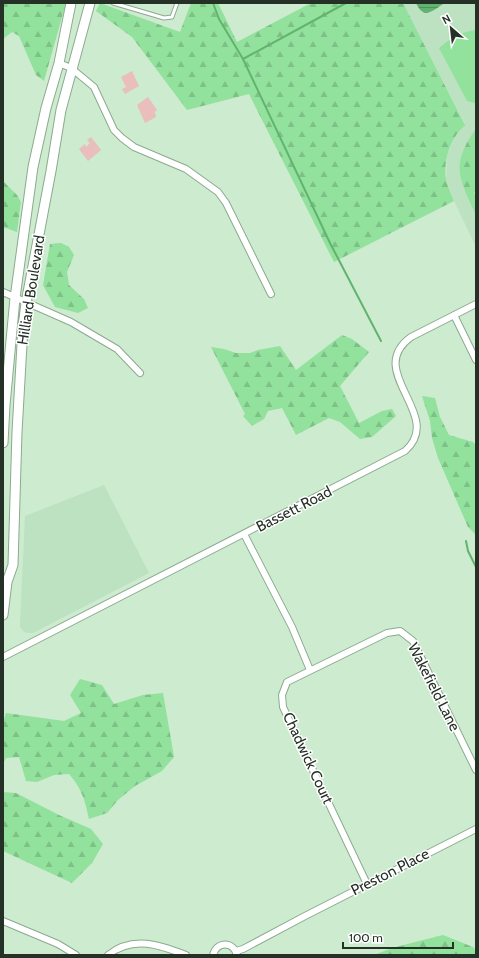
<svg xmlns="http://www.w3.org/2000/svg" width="479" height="958" viewBox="0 0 479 958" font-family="Cabin,sans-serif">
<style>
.built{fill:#bde2c1}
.grass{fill:#92e19c}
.forest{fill:url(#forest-firs)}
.water{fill:url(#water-rules)}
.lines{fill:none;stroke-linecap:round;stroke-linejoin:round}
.stream{stroke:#62b36f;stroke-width:2}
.building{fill:#e9bebd}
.service-casing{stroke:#8caa8f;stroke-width:5}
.minor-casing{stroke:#8caa8f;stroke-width:8}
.secondary-casing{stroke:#8caa8f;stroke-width:11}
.service{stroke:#fff;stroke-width:3}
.minor{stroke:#fff;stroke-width:6}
.secondary{stroke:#fff;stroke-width:9}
.labels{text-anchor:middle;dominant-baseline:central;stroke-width:3;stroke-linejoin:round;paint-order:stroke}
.street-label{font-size:15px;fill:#253026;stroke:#fff}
</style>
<defs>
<pattern id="forest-firs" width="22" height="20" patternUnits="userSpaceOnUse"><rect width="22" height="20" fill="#92e19c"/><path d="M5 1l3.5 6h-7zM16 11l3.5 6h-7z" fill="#7ec186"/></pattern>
<pattern id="water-rules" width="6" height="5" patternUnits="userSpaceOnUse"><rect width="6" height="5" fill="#62b36f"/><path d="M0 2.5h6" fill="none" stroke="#51925b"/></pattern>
</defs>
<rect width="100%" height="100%" fill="#ccebcf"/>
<path class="built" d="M403 3H476V191L474 192 476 197V247L454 201 446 180 447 157 451 145 460 128 465 124Z
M104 485 149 573 33 633H28L24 632 20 627V624L25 516Z"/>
<path class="grass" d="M476 30V103H474L467 101 439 48C451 38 461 32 476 30Z"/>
<path class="forest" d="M3 3H66L44 81 36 75 19 36 12 32 3 39Z
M100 3 180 32 191 3H218L237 42 311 3H403L465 125C450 138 443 161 446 180 448 187 451 194 454 201L334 262 249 94 187 110 132 37 96 11Z
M476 129V191L474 192 476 197V215C469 200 457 178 460 162 462 150 469 138 476 129Z
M3 181 17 195 21 202 17 232 3 227Z
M61 243 69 247 74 255 67 272 69 285 84 299 88 308 78 313 55 307 43 285 50 244Z
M342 335 352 339 369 352 340 386 359 423 382 411 392 409 396 416 372 437 360 439 340 422 329 418 296 435 282 408 268 411 264 419 252 426 243 416 245 414 211 347 224 349 236 353H250L258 350 280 346 296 370Z
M422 396 435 398 440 417 449 435 473 442 476 445V535L468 527 438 458 432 438 430 421Z
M80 679 102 685 114 704 143 695 163 693 174 757 162 771 135 786 118 800 107 813 89 819C85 800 82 789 69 774L54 775 37 782 26 781 19 757 6 758 3 764V723L6 713 64 721 81 713 70 695Z
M3 792 16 793 59 815 91 829 103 844 92 863 72 883 3 851Z
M443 935 473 947 476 951V955H374L392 948Z"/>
<path class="water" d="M416 3H445C433 10 424 21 416 3Z"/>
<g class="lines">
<path class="stream" d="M213 3 219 19 243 59 330 243 381 341
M243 59 346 3
M466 541 468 551 476 567"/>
</g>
<path class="building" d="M132 71 139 86 125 94 122 89 126 87 121 77Z
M148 97 157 110 155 112 156 117 145 123 137 105Z
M91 137 101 150 88 161 79 149 85 144 86 147 90 143 87 140Z"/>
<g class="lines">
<g class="service-casing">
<path id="service" d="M113 3 164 18 172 17 177 3"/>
</g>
<g class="minor-casing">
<path id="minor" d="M59 63 71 68 94 87 114 130 122 138 134 147 186 169 218 192 226 203 271 294
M3 292 71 322 117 349 140 373
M454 315 476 360
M244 534 292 627 310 670
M3 657 405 451C446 415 363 372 411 337L476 304
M367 884 283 707 282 695 287 682 387 633 400 631 413 641 476 770
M3 921 58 944 76 955
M236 951 243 949 305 916 476 829
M108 955C133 935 160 945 186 955
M213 955C217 941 233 941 237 955"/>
</g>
<g class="secondary-casing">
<path id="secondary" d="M3 443 5 405 15 298 33 167 46 108 59 63 71 3
M3 615 7 582 13 565 17 432 23 327 26 303 51 171 61 110 90 3"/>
</g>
<use href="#service" class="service"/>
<use href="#minor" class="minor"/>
<use href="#secondary" class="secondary"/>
</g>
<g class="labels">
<g class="street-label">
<text transform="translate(31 290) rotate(-81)">Hilliard Boulevard</text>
<text transform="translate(294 509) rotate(-27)">Bassett Road</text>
<text transform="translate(434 687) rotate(63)">Wakefield Lane</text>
<text transform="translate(308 758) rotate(65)">Chadwick Court</text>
<text transform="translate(390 872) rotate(-27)">Preston Place</text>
</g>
</g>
<rect width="479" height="958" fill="none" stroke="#253026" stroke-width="8"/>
<g transform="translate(451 28) rotate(332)" stroke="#ffffff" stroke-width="3" paint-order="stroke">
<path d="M0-3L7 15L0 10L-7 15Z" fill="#253026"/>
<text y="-6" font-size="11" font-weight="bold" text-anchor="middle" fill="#253026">N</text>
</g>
<path d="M343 942v6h110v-6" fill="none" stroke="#253026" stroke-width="2"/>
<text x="349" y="942" font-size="12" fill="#253026" stroke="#ffffff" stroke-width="3" paint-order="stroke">100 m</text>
</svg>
